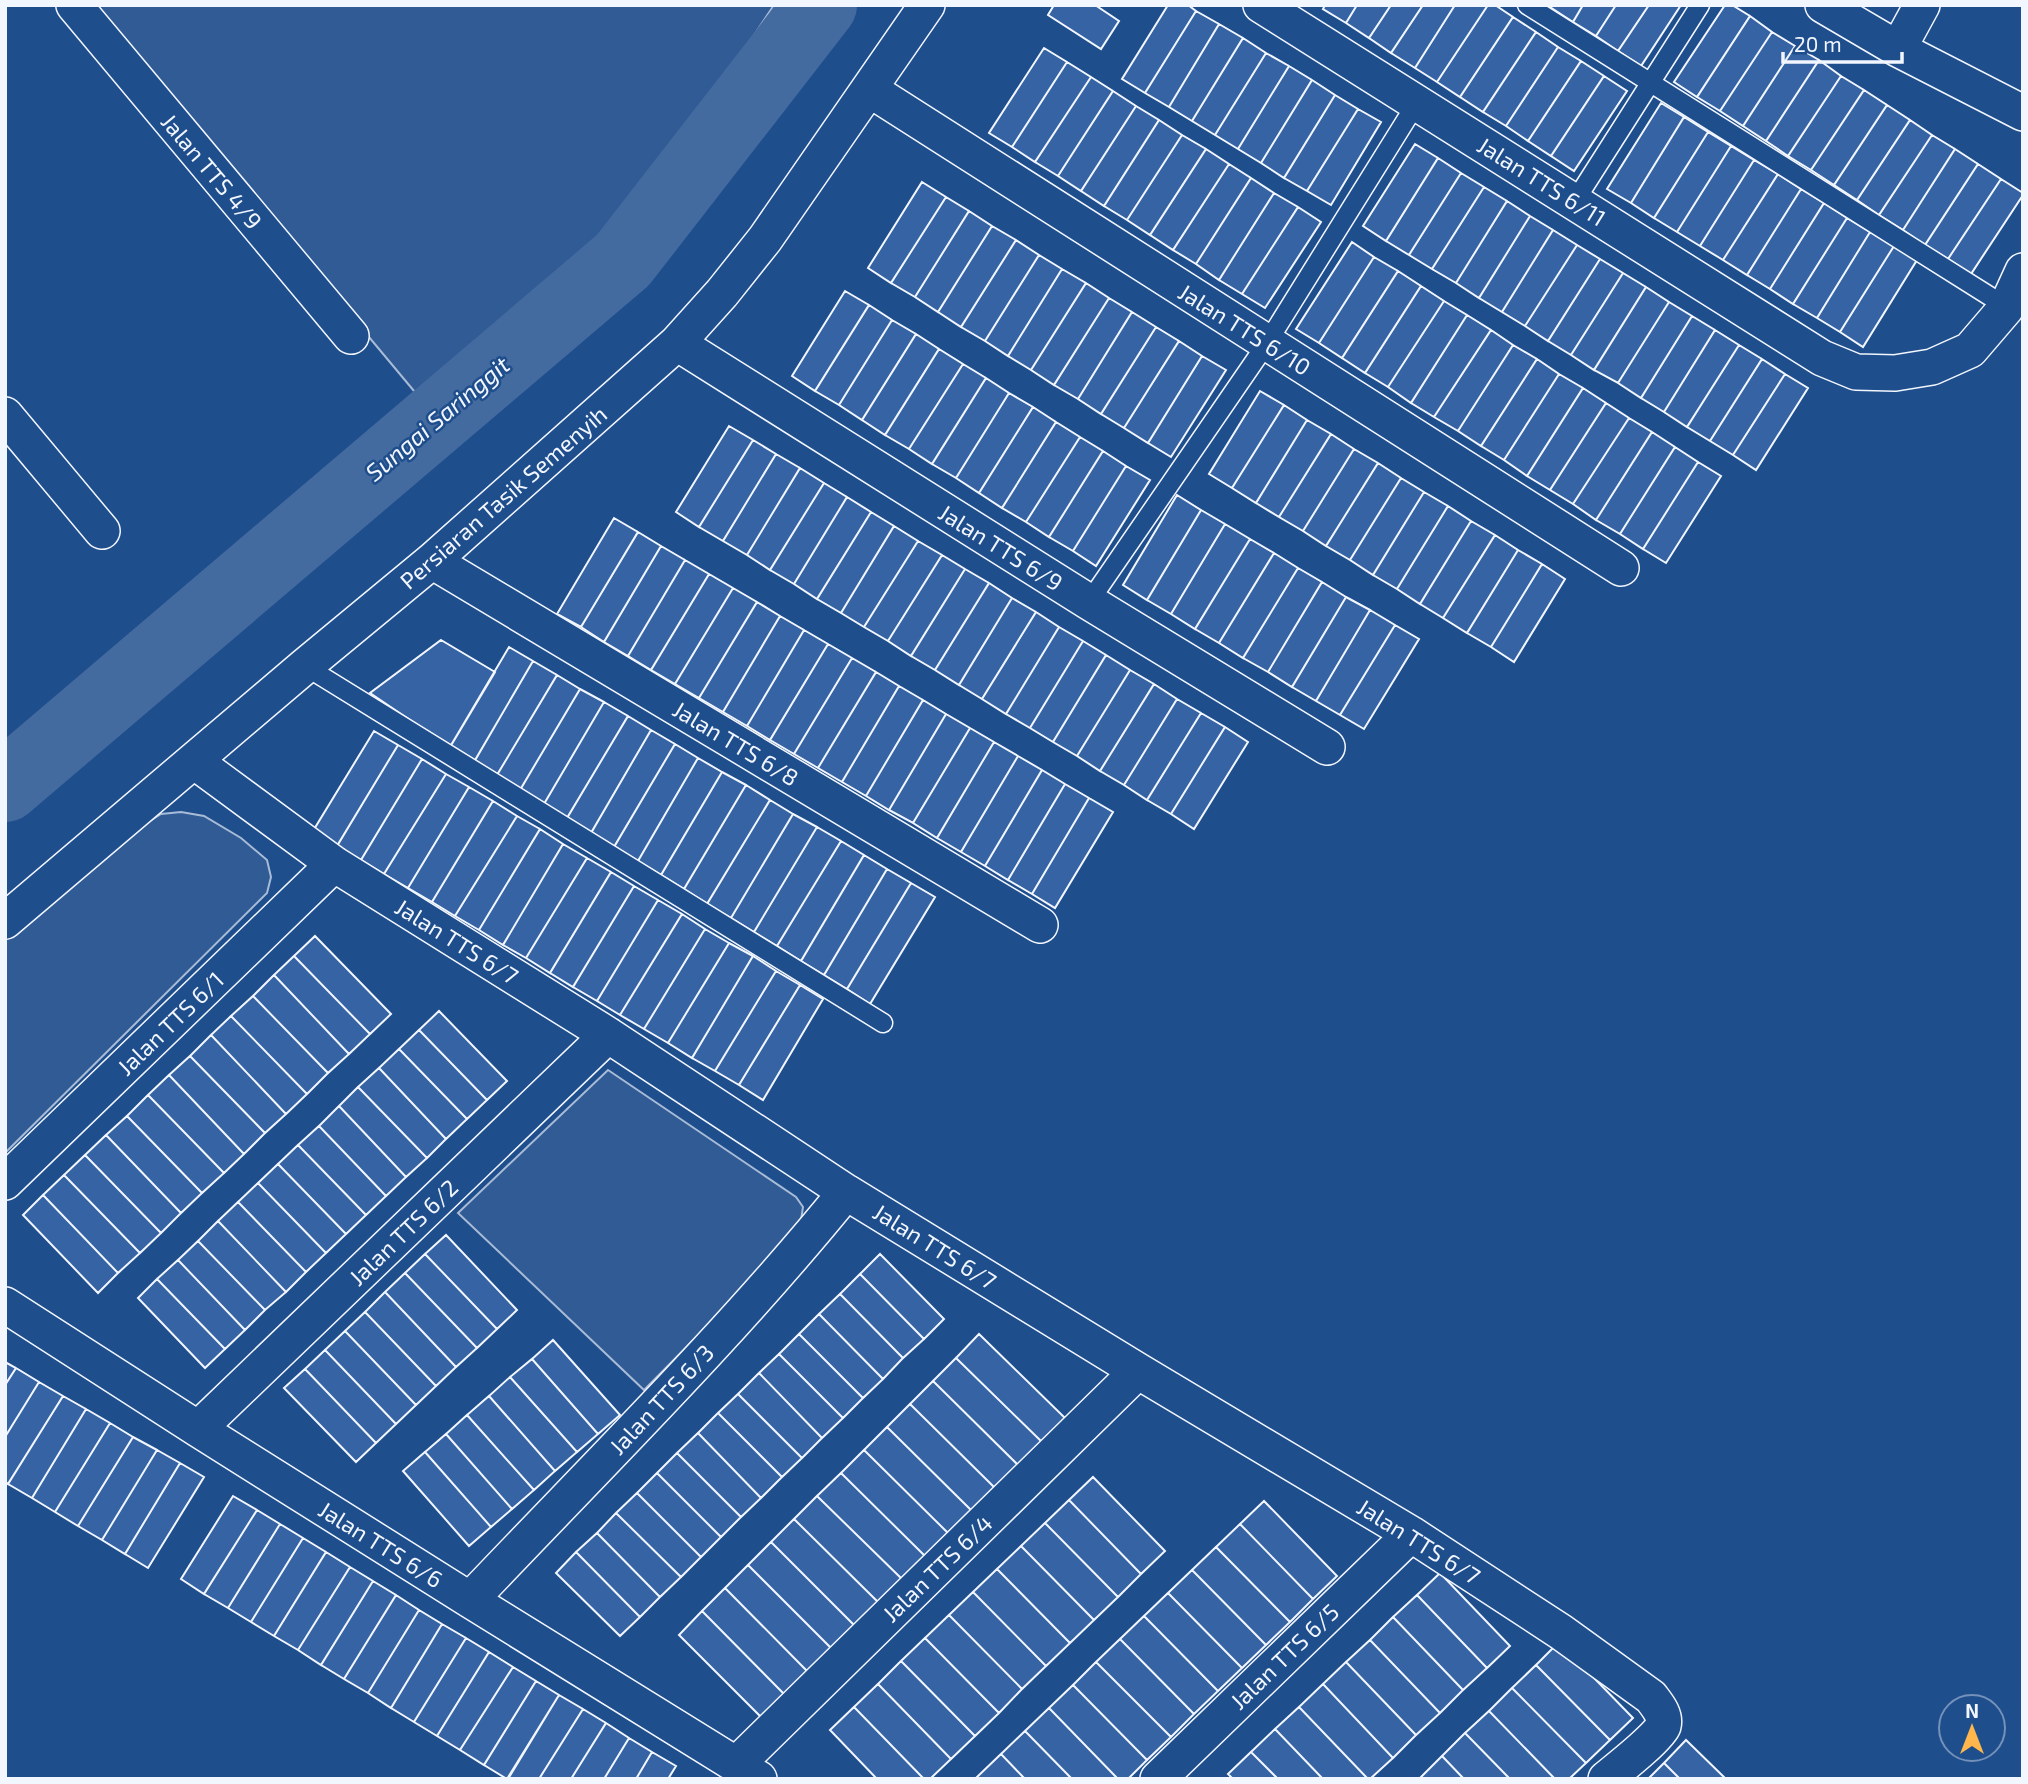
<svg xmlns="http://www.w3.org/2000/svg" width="2028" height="1784" viewBox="0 0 2028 1784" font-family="'Exo 2',sans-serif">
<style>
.built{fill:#305b95;stroke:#a8bbd7;stroke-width:2}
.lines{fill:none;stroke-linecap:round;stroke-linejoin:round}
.river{stroke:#446ba0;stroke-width:72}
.building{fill:#3563a3;stroke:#f2f6ff;stroke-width:2}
.service-casing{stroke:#f2f6ff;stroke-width:21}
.minor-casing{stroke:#f2f6ff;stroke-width:38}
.service{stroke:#1f4e8c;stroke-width:18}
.minor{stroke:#1f4e8c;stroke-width:35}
.labels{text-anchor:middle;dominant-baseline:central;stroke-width:5;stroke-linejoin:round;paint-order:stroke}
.street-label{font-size:23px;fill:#f2f6ff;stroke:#1f4e8c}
.water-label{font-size:24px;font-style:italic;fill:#f2f6ff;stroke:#1f4e8c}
</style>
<rect width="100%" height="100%" fill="#1f4e8c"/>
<path class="built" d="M92 5H774L640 207 419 397Z
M181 812 204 816 241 838 267 860 271 877 267 893 5 1153V936L139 828 161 814Z
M608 1070 796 1197 803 1207 799 1233 644 1390 458 1213Z"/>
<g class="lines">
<path class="river" d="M5 786 623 260 821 5"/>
</g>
<path class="building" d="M1054 5H1095L1119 21 1101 49 1048 15Z
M1168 5H1188L1196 11 1145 93 1122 79Z
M1325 5H1357L1346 23 1323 9Z
M1357 5H1391L1369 38 1346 23Z
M1391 5H1423L1391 53 1369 38Z
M1423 5H1455L1415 68 1391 53Z
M1455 5H1488L1437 82 1415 68Z
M1488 5H1495L1513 17 1460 97 1437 82Z
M1551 5H1583L1573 22 1550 7Z
M1583 5H1616L1596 36 1573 22Z
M1616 5H1649L1618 51 1596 36Z
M1649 5H1681L1641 66 1618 51Z
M1725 5H1732L1750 16 1697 97 1674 82Z
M1196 11 1219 24 1169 107 1145 93Z
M1750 16 1772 32 1720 111 1697 97Z
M1513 17 1536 32 1483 112 1460 97Z
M1219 24 1243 38 1192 121 1169 107Z
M1536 32 1558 47 1506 126 1483 112Z
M1772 32 1795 46 1743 126 1720 111Z
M1243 38 1266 53 1215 135 1192 121Z
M1795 46 1819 60 1766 141 1743 126Z
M1558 47 1581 61 1528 141 1506 126Z
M1044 48 1067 62 1012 147 989 133Z
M1266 53 1289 66 1238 149 1215 135Z
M1819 60 1841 76 1788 156 1766 141Z
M1581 61 1604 76 1551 156 1528 141Z
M1067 62 1091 77 1035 162 1012 147Z
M1289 66 1312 80 1261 163 1238 149Z
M1604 76 1627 91 1574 171 1551 156Z
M1841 76 1864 90 1811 170 1788 156Z
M1091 77 1113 91 1058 176 1035 162Z
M1312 80 1335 95 1284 178 1261 163Z
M1864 90 1887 105 1834 185 1811 170Z
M1113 91 1136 106 1081 191 1058 176Z
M1335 95 1358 109 1307 191 1284 178Z
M1661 103 1684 117 1631 203 1607 189Z
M1887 105 1910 120 1857 200 1834 185Z
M1136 106 1159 120 1104 206 1081 191Z
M1358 109 1381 122 1331 205 1307 191Z
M1684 117 1708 132 1654 218 1631 203Z
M1159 120 1182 135 1127 220 1104 206Z
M1910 120 1932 135 1879 215 1857 200Z
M1708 132 1731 146 1677 232 1654 218Z
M1182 135 1206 149 1150 235 1127 220Z
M1932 135 1955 149 1903 230 1879 215Z
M1415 144 1438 158 1386 241 1363 226Z
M1731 146 1754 160 1700 246 1677 232Z
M1206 149 1229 164 1173 250 1150 235Z
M1955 149 1978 164 1925 245 1903 230Z
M1438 158 1461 173 1409 255 1386 241Z
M1754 160 1778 174 1723 260 1700 246Z
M1229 164 1251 178 1196 264 1173 250Z
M1978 164 2001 179 1948 259 1925 245Z
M1461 173 1484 187 1432 269 1409 255Z
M1778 174 1801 189 1747 275 1723 260Z
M1251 178 1274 193 1219 280 1196 264Z
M2001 179 2023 193V195L1971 274 1948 259Z
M922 182 946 197 891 283 868 268Z
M1484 187 1507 201 1456 283 1432 269Z
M1801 189 1824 203 1770 289 1747 275Z
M1274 193 1298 207 1242 294 1219 280Z
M946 197 969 211 915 297 891 283Z
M1507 201 1530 216 1479 298 1456 283Z
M1824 203 1847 218 1793 304 1770 289Z
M1298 207 1321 222 1265 308 1242 294Z
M969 211 992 226 938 312 915 297Z
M1530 216 1553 230 1502 312 1479 298Z
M1847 218 1870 232 1817 318 1793 304Z
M992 226 1016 240 961 327 938 312Z
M1553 230 1577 245 1525 326 1502 312Z
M1870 232 1894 246 1840 332 1817 318Z
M1016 240 1039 255 985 341 961 327Z
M1352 242 1374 257 1319 343 1296 329Z
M1577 245 1600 259 1548 341 1525 326Z
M1894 246 1917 260 1863 347 1840 332Z
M1039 255 1062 269 1008 356 985 341Z
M1374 257 1398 271 1342 358 1319 343Z
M1600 259 1623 273 1571 355 1548 341Z
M1062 269 1086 283 1031 370 1008 356Z
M1398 271 1421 286 1365 373 1342 358Z
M1623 273 1646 287 1594 370 1571 355Z
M1086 283 1109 298 1054 385 1031 370Z
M1421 286 1444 301 1388 387 1365 373Z
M1646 287 1669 302 1618 383 1594 370Z
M845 291 869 305 815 391 792 376Z
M1109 298 1132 312 1078 399 1054 385Z
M1444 301 1467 315 1411 403 1388 387Z
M1669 302 1692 316 1641 398 1618 383Z
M869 305 892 320 839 405 815 391Z
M1132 312 1156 327 1101 414 1078 399Z
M1467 315 1491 330 1434 417 1411 403Z
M1692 316 1715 330 1664 412 1641 398Z
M892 320 916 334 862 420 839 405Z
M1156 327 1179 341 1124 428 1101 414Z
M1491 330 1513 345 1458 431 1434 417Z
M1715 330 1739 345 1687 427 1664 412Z
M916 334 939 349 885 435 862 420Z
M1179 341 1202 356 1148 443 1124 428Z
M1513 345 1537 359 1481 446 1458 431Z
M1739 345 1762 359 1710 441 1687 427Z
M939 349 963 364 909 449 885 435Z
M1202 356 1226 370 1171 457 1148 443Z
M1537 359 1559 374 1504 460 1481 446Z
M1762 359 1785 374 1733 455 1710 441Z
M963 364 986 378 932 464 909 449Z
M1559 374 1583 388 1527 476 1504 460Z
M1785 374 1808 388 1756 470 1733 455Z
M986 378 1009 393 956 478 932 464Z
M1583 388 1606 403 1550 490 1527 476Z
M1260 391 1284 405 1232 488 1209 474Z
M1009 393 1033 407 979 493 956 478Z
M1606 403 1629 418 1573 504 1550 490Z
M1284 405 1307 420 1256 503 1232 488Z
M1033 407 1056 422 1002 508 979 493Z
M1629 418 1652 432 1596 520 1573 504Z
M1307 420 1331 434 1279 517 1256 503Z
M1056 422 1080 437 1026 522 1002 508Z
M729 426 753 440 699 527 676 512Z
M1652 432 1675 447 1620 534 1596 520Z
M1331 434 1354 449 1303 531 1279 517Z
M1080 437 1103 451 1049 537 1026 522Z
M753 440 776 454 723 541 699 527Z
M1675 447 1698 462 1643 549 1620 534Z
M1354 449 1378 463 1326 546 1303 531Z
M1103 451 1126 466 1073 551 1049 537Z
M776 454 800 468 747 555 723 541Z
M1698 462 1721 476 1666 563 1643 549Z
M1378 463 1401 478 1350 560 1326 546Z
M1126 466 1150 480 1096 566 1073 551Z
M800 468 824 483 770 570 747 555Z
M1401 478 1424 492 1373 575 1350 560Z
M824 483 847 497 794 584 770 570Z
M1424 492 1448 506 1397 589 1373 575Z
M1177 495 1201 510 1147 600 1123 585Z
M847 497 871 512 817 599 794 584Z
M1448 506 1471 521 1420 604 1397 589Z
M1201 510 1225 524 1171 614 1147 600Z
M871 512 894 526 841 613 817 599Z
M614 518 638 532 581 627 557 614Z
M1471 521 1495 535 1443 618 1420 604Z
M1225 524 1250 539 1195 629 1171 614Z
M894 526 918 541 864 627 841 613Z
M638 532 661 546 604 642 581 627Z
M1495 535 1518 550 1467 633 1443 618Z
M1250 539 1274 553 1219 643 1195 629Z
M918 541 942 555 888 641 864 627Z
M661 546 685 560 628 656 604 642Z
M1518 550 1542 564 1491 647 1467 633Z
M1274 553 1298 568 1243 658 1219 643Z
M942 555 965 569 911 656 888 641Z
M685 560 709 574 651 670 628 656Z
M1542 564 1565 579 1514 662 1491 647Z
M1298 568 1322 582 1268 672 1243 658Z
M965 569 989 583 935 670 911 656Z
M709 574 733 588 675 684 651 670Z
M1322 582 1346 597 1292 687 1268 672Z
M989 583 1012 598 959 685 935 670Z
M733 588 757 602 699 698 675 684Z
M1346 597 1370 610 1316 701 1292 687Z
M1012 598 1036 612 982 699 959 685Z
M757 602 780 616 723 712 699 698Z
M1370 610 1395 625 1340 715 1316 701Z
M1036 612 1059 627 1006 714 982 699Z
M780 616 804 630 747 726 723 712Z
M1395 625 1419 639 1364 729 1340 715Z
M1059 627 1083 641 1030 728 1006 714Z
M804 630 828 644 770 740 747 726Z
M441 640 495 672 450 747 370 693Z
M1083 641 1106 655 1053 742 1030 728Z
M828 644 852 658 794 754 770 740Z
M509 647 533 661 474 762 450 747Z
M1106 655 1130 670 1077 756 1053 742Z
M852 658 876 672 818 768 794 754Z
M533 661 557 675 497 775 474 762Z
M1130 670 1154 684 1100 771 1077 756Z
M876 672 899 686 842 782 818 768Z
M557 675 580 689 520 790 497 775Z
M1154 684 1177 699 1124 785 1100 771Z
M899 686 923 700 866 796 842 782Z
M580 689 604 702 544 804 520 790Z
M1177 699 1201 713 1147 800 1124 785Z
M923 700 946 714 889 810 866 796Z
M604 702 628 716 567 818 544 804Z
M1201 713 1225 727 1171 814 1147 800Z
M946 714 970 728 913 823 889 810Z
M628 716 651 730 591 833 567 818Z
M1225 727 1248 742 1194 829 1171 814Z
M970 728 994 742 937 838 913 823Z
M651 730 675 744 614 847 591 833Z
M374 731 398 745 337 846 313 831Z
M994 742 1018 756 961 852 937 838Z
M675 744 698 758 638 861 614 847Z
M398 745 422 759 361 860 337 846Z
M1018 756 1042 770 985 866 961 852Z
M698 758 722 772 661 875 638 861Z
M422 759 446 774 384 874 361 860Z
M1042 770 1065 784 1008 880 985 866Z
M722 772 746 785 684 889 661 875Z
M446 774 469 787 408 888 384 874Z
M1065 784 1089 798 1032 894 1008 880Z
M746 785 770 800 707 904 684 889Z
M469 787 493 801 432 902 408 888Z
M1089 798 1113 812 1055 908 1032 894Z
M770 800 793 814 731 918 707 904Z
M493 801 517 816 455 916 432 902Z
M793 814 817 827 754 932 731 918Z
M517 816 540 829 479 930 455 916Z
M817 827 841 841 777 946 754 932Z
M540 829 563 844 503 945 479 930Z
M841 841 864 855 801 961 777 946Z
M563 844 587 858 526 958 503 945Z
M864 855 887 869 824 975 801 961Z
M587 858 611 872 550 973 526 958Z
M887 869 911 883 847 989 824 975Z
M611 872 634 886 573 987 550 973Z
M911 883 935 897 870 1004 847 989Z
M634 886 658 900 597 1001 573 987Z
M658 900 682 914 620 1015 597 1001Z
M682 914 705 929 644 1029 620 1015Z
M705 929 729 943 668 1043 644 1029Z
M315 936 391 1014 370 1034 294 956Z
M729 943 753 956 692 1058 668 1043Z
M294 956 370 1034 349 1054 274 975Z
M753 956 776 971 715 1071 692 1058Z
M776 971 800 985 739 1085 715 1071Z
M274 975 349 1054 328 1073 253 996Z
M800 985 823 999 763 1100 739 1085Z
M253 996 328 1073 307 1094 231 1016Z
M439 1011 507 1081 487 1100 419 1030Z
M231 1016 307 1094 286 1114 211 1035Z
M419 1030 487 1100 467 1119 399 1049Z
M211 1035 286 1114 265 1133 190 1056Z
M399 1049 467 1119 446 1139 379 1068Z
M190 1056 265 1133 244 1154 169 1075Z
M379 1068 446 1139 427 1158 358 1087Z
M169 1075 244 1154 224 1173 148 1095Z
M358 1087 427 1158 406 1177 339 1106Z
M148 1095 224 1173 202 1193 127 1116Z
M339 1106 406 1177 386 1196 319 1126Z
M127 1116 202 1193 181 1213 106 1135Z
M319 1126 386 1196 366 1215 298 1145Z
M106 1135 181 1213 161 1233 85 1155Z
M298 1145 366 1215 346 1234 278 1164Z
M85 1155 161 1233 140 1253 64 1175Z
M278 1164 346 1234 326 1253 258 1183Z
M64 1175 140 1253 118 1273 43 1195Z
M258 1183 326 1253 306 1272 238 1202Z
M43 1195 118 1273 98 1293 23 1215Z
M238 1202 306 1272 286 1292 218 1221Z
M218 1221 286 1292 265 1310 198 1241Z
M446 1235 517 1310 497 1329 425 1254Z
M198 1241 265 1310 245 1330 178 1260Z
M425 1254 497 1329 477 1348 405 1273Z
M880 1254 944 1319 924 1339 860 1274Z
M178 1260 245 1330 225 1349 157 1279Z
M405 1273 477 1348 456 1367 385 1292Z
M860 1274 924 1339 903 1358 840 1294Z
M157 1279 225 1349 205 1368 138 1298Z
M385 1292 456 1367 436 1386 365 1312Z
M840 1294 903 1358 883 1379 819 1314Z
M365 1312 436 1386 416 1405 345 1331Z
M819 1314 883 1379 863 1398 799 1334Z
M345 1331 416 1405 396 1424 325 1350Z
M799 1334 863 1398 843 1418 779 1354Z
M979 1334 1065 1418 1042 1442 956 1358Z
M553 1340 620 1415 598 1434 532 1359Z
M325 1350 396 1424 376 1443 305 1369Z
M779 1354 843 1418 822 1438 759 1373Z
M956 1358 1042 1442 1018 1465 933 1381Z
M532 1359 598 1434 577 1452 510 1377Z
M5 1362 16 1368 5 1385Z
M16 1368 39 1382 5 1437V1385Z
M305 1369 376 1443 356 1462 284 1388Z
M759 1373 822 1438 802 1458 738 1394Z
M510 1377 577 1452 555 1471 489 1396Z
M933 1381 1018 1465 995 1488 910 1404Z
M39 1382 63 1396 8 1484 5 1482V1437Z
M738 1394 802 1458 782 1477 718 1413Z
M63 1396 86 1409 32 1498 8 1484Z
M489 1396 555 1471 534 1490 467 1415Z
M910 1404 995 1488 972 1511 887 1427Z
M86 1409 110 1423 55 1512 32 1498Z
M718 1413 782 1477 761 1498 698 1433Z
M467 1415 534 1490 512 1509 446 1434Z
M110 1423 133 1437 78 1526 55 1512Z
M887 1427 972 1511 949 1534 864 1450Z
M698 1433 761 1498 741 1517 677 1453Z
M446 1434 512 1509 491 1527 425 1452Z
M133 1437 157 1450 102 1540 78 1526Z
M157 1450 180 1463 125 1554 102 1540Z
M864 1450 949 1534 926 1557 841 1473Z
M425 1452 491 1527 469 1546 403 1471Z
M677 1453 741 1517 721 1537 657 1473Z
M180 1463 204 1477 148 1568 125 1554Z
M657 1473 721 1537 701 1557 637 1493Z
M841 1473 926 1557 903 1580 817 1496Z
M1093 1477 1165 1551 1141 1574 1069 1500Z
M637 1493 701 1557 681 1577 616 1513Z
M233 1496 257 1510 204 1594 181 1579Z
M817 1496 903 1580 880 1604 794 1519Z
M1069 1500 1141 1574 1118 1597 1045 1523Z
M1264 1501 1337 1576 1313 1599 1240 1524Z
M257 1510 280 1524 228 1608 204 1594Z
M616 1513 681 1577 660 1597 597 1533Z
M794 1519 880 1604 856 1627 771 1542Z
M1045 1523 1118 1597 1094 1620 1021 1546Z
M280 1524 303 1538 251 1622 228 1608Z
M1240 1524 1313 1599 1290 1622 1216 1547Z
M597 1533 660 1597 640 1617 576 1552Z
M303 1538 326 1552 274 1636 251 1622Z
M771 1542 856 1627 833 1650 748 1565Z
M1021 1546 1094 1620 1070 1643 997 1569Z
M1216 1547 1290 1622 1266 1645 1192 1570Z
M326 1552 350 1567 298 1650 274 1636Z
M576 1552 640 1617 620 1636 556 1573Z
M748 1565 833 1650 809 1673 725 1588Z
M350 1567 373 1581 321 1665 298 1650Z
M997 1569 1070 1643 1046 1666 973 1592Z
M1192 1570 1266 1645 1242 1668 1168 1593Z
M1440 1573 1510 1646 1487 1668 1417 1595Z
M373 1581 396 1595 344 1679 321 1665Z
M725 1588 809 1673 786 1696 702 1611Z
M973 1592 1046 1666 1022 1689 949 1615Z
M1168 1593 1242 1668 1218 1691 1144 1616Z
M396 1595 419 1610 368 1693 344 1679Z
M1417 1595 1487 1668 1463 1690 1393 1617Z
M419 1610 442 1624 391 1708 368 1693Z
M702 1611 786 1696 763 1719 679 1635Z
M949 1615 1022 1689 999 1713 925 1638Z
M1144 1616 1218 1691 1194 1714 1120 1639Z
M1393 1617 1463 1690 1440 1713 1370 1640Z
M442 1624 466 1638 414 1722 391 1708Z
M466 1638 489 1652 437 1736 414 1722Z
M925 1638 999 1713 975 1736 901 1661Z
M1120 1639 1194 1714 1171 1737 1096 1662Z
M1370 1640 1440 1713 1416 1735 1346 1662Z
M1559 1642 1633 1718 1610 1740 1536 1665Z
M489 1652 513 1667 460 1750 437 1736Z
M901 1661 975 1736 951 1759 878 1684Z
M1096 1662 1171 1737 1147 1760 1073 1685Z
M1346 1662 1416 1735 1393 1758 1323 1684Z
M1536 1665 1610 1740 1586 1763 1512 1688Z
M513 1667 536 1681 484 1765 460 1750Z
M536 1681 559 1695 507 1779 484 1765Z
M878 1684 951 1759 930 1779H924L854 1707Z
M1323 1684 1393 1758 1370 1779H1368L1299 1707Z
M1073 1685 1147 1760 1128 1779H1118L1049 1708Z
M1512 1688 1586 1763 1569 1779H1555L1489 1711Z
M559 1695 583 1709 539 1779H508Z
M854 1707 924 1779H877L830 1730Z
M1299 1707 1368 1779H1323L1275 1729Z
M1049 1708 1118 1779H1072L1025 1731Z
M583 1709 606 1723 571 1779H539Z
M1489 1711 1555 1779H1510L1465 1733Z
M606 1723 629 1738 604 1779H571Z
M1275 1729 1323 1779H1278L1251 1752Z
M1025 1731 1072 1779H1025L1001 1754Z
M1465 1733 1510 1779H1464L1442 1756Z
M629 1738 652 1752 636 1779H604Z
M1686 1740 1726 1779H1680L1664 1763Z
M652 1752 676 1766 668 1779H636Z
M1251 1752 1278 1779H1233L1228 1774Z
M1001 1754 1025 1779H979L977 1777Z
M1442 1756 1464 1779H1419Z
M1664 1763 1680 1779H1648Z"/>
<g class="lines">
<g class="service-casing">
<path id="service" d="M1527 5 2010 309
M1575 201 1700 5
M1089 602 1267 343 1416 104
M305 666 883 1023"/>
</g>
<g class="minor-casing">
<path id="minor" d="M74 5 351 336
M1261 5 1822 358 1856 372 1895 373 1932 367 1970 350 2006 308 2023 271
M1823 5 1898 49 2023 113
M1898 49 1922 5
M869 89 1621 568
M677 343 1089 602 1327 747
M5 415 102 531
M432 561 1040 925
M194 761 334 864 608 1035 846 1192 1138 1371 1411 1534 1561 1632 1651 1697C1657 1705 1666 1715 1663 1726 1660 1736 1617 1770 1606 1779
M5 921 305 666 432 561 677 343 722 293 765 239 927 5
M5 1182 334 864
M5 1305 198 1429 470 1600 759 1779
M198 1429 608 1035
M470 1600C597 1466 730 1335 846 1192
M737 1764 1138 1371
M1158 1779 1411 1534"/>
</g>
<use href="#service" class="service"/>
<use href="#minor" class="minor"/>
</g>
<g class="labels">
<g class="street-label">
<text transform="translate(212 171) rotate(50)">Jalan TTS 4/9</text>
<text transform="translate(1542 181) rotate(32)">Jalan TTS 6/11</text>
<text transform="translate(1245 329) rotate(32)">Jalan TTS 6/10</text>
<text transform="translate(503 497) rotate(-41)">Persiaran Tasik Semenyih</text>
<text transform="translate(1001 547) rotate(32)">Jalan TTS 6/9</text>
<text transform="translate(736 743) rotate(31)">Jalan TTS 6/8</text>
<text transform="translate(457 941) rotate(32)">Jalan TTS 6/7</text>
<text transform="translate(170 1023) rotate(-44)">Jalan TTS 6/1</text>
<text transform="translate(403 1232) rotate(-44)">Jalan TTS 6/2</text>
<text transform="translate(935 1246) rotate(32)">Jalan TTS 6/7</text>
<text transform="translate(661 1399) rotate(-47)">Jalan TTS 6/3</text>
<text transform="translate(1419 1541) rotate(32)">Jalan TTS 6/7</text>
<text transform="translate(381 1544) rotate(32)">Jalan TTS 6/6</text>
<text transform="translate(937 1568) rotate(-44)">Jalan TTS 6/4</text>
<text transform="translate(1284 1656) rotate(-44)">Jalan TTS 6/5</text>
</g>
<g class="water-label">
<text transform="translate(437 418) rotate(-40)">Sungai Saringgit</text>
</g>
</g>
<rect width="2028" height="1784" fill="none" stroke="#f2f6ff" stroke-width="14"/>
<g transform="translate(1972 1728)"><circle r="33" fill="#1f4e8c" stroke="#7391ba" stroke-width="2"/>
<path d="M0-5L12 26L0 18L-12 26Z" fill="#ffb74d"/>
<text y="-10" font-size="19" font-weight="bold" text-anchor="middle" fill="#f2f6ff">N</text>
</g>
<path d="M1783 52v10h119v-10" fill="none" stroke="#f2f6ff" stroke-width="3.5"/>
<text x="1794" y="52" font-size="21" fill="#f2f6ff" stroke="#1f4e8c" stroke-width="5" paint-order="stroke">20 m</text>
</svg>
